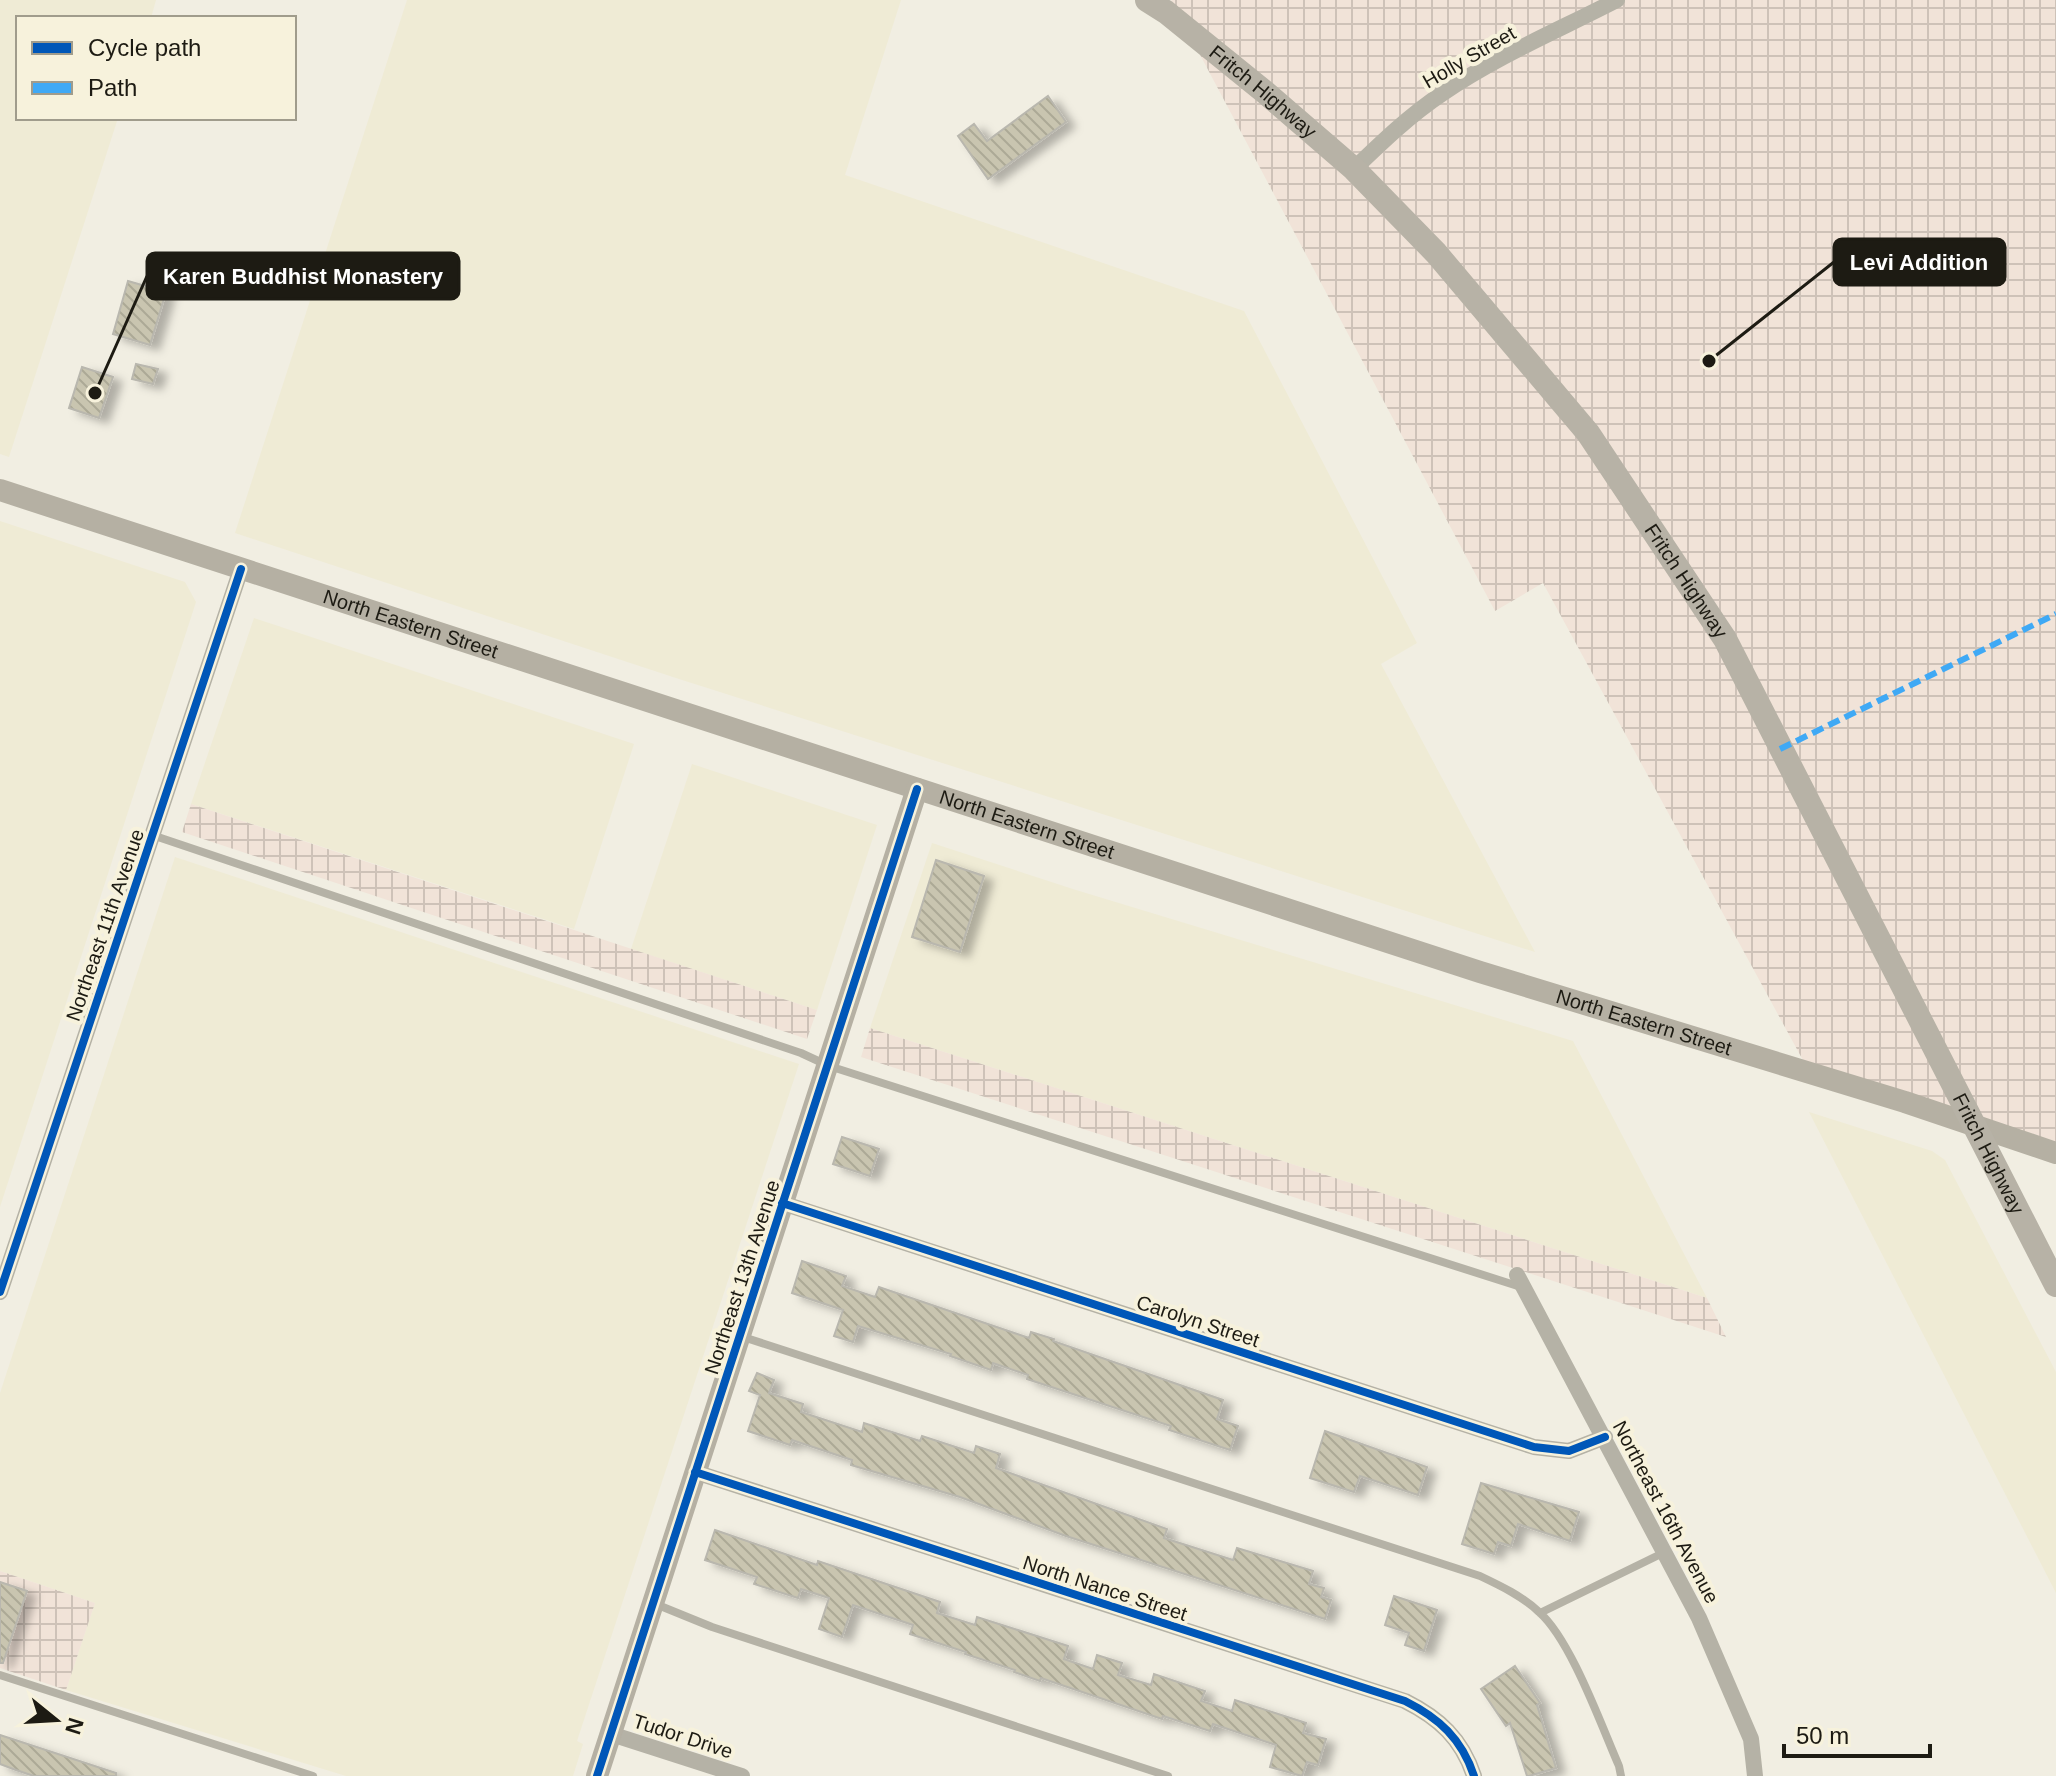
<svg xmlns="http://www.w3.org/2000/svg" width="2056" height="1776" viewBox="0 0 2056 1776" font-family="Helvetica,sans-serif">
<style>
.built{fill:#efebd5}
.industrial{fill:url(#industrial-grid)}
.building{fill:url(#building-back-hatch);stroke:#b9b7ae;stroke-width:2;filter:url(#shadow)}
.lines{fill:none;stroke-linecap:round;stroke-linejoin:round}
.lane{stroke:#b5b2a6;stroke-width:8}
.street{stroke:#b5b2a6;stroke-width:16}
.secondary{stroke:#b5b0a3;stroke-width:22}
.primary{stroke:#b7b2a6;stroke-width:24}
.quiet{stroke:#3fa9f5;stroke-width:6;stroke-dasharray:12 6;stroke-linecap:butt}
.cycleway-casing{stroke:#f7f2dc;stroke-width:13}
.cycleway{stroke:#0057b8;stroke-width:8}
.labels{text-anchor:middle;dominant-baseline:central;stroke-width:8;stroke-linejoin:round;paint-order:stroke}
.street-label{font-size:20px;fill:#1d1b13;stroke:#f7f2dc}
.leader{fill:none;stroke:#1d1b13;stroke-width:3}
.callout-dot{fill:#1d1b13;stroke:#f7f2dc;stroke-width:3}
.callout{fill:#1d1b13;stroke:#1d1b13;stroke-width:3}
.callout-label{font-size:22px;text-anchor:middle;font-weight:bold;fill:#fff}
</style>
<defs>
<pattern id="industrial-grid" width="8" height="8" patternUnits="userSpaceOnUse" patternTransform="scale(2)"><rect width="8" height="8" fill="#f1e3d8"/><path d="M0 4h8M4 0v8" fill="none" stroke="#cec2b8"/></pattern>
<pattern id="building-back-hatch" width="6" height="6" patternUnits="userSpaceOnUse" patternTransform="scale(2)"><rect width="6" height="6" fill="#c9c5b0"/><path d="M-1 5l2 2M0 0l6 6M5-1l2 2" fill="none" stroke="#aca996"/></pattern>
<filter id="shadow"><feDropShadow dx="9" dy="5" stdDeviation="4" flood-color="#0004"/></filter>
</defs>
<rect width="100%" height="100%" fill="#f1eee2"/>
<path class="built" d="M0 0H156L151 18H18V118H118L9 457 0 454Z
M407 0H901L845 175 1244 311 1417 643 1381 664 1535 952 679 679 235 533Z
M0 521 185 582 196 602 0 1207Z
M254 618 634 744 574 929 191 804Z
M692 764 877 825 817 1010 631 949Z
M932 843 1076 890 1573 1041 1707 1298 870 1028Z
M175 857 799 1064 577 1741 583 1744 573 1776H346L66 1690 95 1603 0 1571V1393Z
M1809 1112 1932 1151 1945 1160 2056 1372V1593Z"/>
<path class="industrial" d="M1171 0H2056V1146L1805 1064 1543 583 1495 611Z
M191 804 817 1010 807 1039 182 832Z
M870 1028 1707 1298 1726 1337 861 1057Z
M0 1571 95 1603 66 1690 0 1668Z"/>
<path class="building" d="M1048 96 1066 122 988 179 958 136 974 124 987 141Z
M128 281 166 292 150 345 113 334Z
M136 364 158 369 153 384 132 379Z
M82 367 113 377 99 418 69 408Z
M936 860 984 876 960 952 912 937Z
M842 1137 879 1149 870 1176 833 1164Z
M802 1261 846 1276 842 1286 875 1297 879 1287 1029 1338 1031 1332 1054 1339 1053 1341 1223 1400 1217 1419 1238 1426 1230 1450 1169 1430 1171 1426 1027 1379 1028 1375 993 1363 991 1370 950 1356 951 1354 858 1326 853 1342 834 1336 843 1310 792 1293Z
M757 1373 774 1380 769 1393 803 1404 801 1412 862 1432 864 1423 920 1441 922 1436 974 1453 976 1446 1000 1454 996 1468 1167 1529 1164 1538 1233 1560 1237 1548 1313 1571 1309 1584 1324 1588 1321 1597 1331 1600 1325 1619 1066 1536 960 1497 851 1465 852 1460 792 1440 790 1445 748 1431 760 1395 749 1391Z
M1325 1431 1427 1467 1418 1495 1360 1476 1354 1492 1310 1478Z
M1481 1483 1579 1512 1570 1541 1518 1524 1511 1546 1498 1542 1494 1554 1462 1544Z
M715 1530 817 1565 818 1561 940 1602 937 1613 975 1625 977 1617 1068 1646 1064 1659 1093 1669 1097 1655 1122 1663 1118 1675 1151 1685 1154 1674 1205 1691 1201 1701 1232 1711 1235 1700 1306 1723 1303 1733 1326 1739 1318 1765 1307 1762 1302 1776 1270 1767 1276 1745 1213 1724 1210 1731 1163 1716 1162 1719 1041 1678 1040 1681 1014 1672 1015 1670 965 1654 966 1652 910 1634 913 1625 853 1605 842 1637 819 1629 829 1598 801 1589 798 1598 754 1584 757 1577 705 1560Z
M0 1582 27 1591 3 1663H0Z
M1394 1596 1437 1610 1424 1651 1405 1645 1409 1633 1385 1625Z
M1515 1666 1540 1703 1537 1705 1556 1768 1529 1776H1527L1510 1723 1506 1726 1481 1689Z
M0 1735 116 1773V1776H34L16 1770 0 1764Z"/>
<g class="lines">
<path class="lane" d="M152 835 801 1053 829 1066 1524 1288
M740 1336 1480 1576C1501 1586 1522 1596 1539 1612 1571 1640 1601 1725 1619 1766L1621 1776
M653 1603 712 1627 1168 1776
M1540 1613 1665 1552
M0 1675 313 1776"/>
<path class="street" d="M1354 169C1382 142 1410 115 1443 93 1497 56 1559 30 1617 0
M782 1203 1534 1447 1569 1451 1605 1437
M1517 1275 1699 1618 1751 1739 1755 1776
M0 1292 241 569
M695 1472 1405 1701C1439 1718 1462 1739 1474 1776
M611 1734 742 1776"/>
<g class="secondary">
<path id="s1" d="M0 490 1480 972 1905 1102 2056 1153"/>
<path d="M597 1776 917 789"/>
</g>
<path class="primary" id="s2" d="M1147 0 1166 12 1266 93 1354 169 1436 253 1588 433 1725 639 2056 1285"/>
<path class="quiet" d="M1780 749 2056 614"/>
<g class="cycleway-casing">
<path id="cycleway" d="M782 1203 1534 1447 1569 1451 1605 1437
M0 1292 241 569
M695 1472 1405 1701C1439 1718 1462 1739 1474 1776
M597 1776 917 789"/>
</g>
<use href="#cycleway" class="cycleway"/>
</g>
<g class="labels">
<g class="street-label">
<text transform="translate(1469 57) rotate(-30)">Holly Street</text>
<text stroke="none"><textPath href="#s2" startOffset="148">Fritch Highway</textPath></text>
<text stroke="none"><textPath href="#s2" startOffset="798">Fritch Highway</textPath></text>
<text stroke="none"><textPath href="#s1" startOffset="432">North Eastern Street</textPath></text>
<text stroke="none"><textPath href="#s1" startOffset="1080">North Eastern Street</textPath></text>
<text transform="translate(105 925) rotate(-71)">Northeast 11th Avenue</text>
<text stroke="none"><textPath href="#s1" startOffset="1728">North Eastern Street</textPath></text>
<text stroke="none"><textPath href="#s2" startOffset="1446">Fritch Highway</textPath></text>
<text transform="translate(742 1277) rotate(-72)">Northeast 13th Avenue</text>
<text transform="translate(1198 1321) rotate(18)">Carolyn Street</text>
<text transform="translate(1666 1512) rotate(62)">Northeast 16th Avenue</text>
<text transform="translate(1105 1588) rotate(18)">North Nance Street</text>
<text transform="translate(683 1736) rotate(18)">Tudor Drive</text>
</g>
</g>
<path class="leader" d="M1709 361L1834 262M95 393L147 276"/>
<g class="callout-dot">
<circle cx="1709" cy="361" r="8"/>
<circle cx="95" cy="393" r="8"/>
</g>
<g class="callout">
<rect x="1834" y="239" width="171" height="46" rx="8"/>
<rect x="147" y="253" width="312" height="46" rx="8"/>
</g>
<g class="callout-label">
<text x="1919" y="270">Levi Addition</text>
<text x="303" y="284">Karen Buddhist Monastery</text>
</g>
<rect x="16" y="16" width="280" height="104" fill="#f7f2dc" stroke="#a09c8c" stroke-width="2"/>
<rect x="32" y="42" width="40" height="12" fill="#0057b8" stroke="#a09c8c" stroke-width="2"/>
<text x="88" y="56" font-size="24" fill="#1d1b13">Cycle path</text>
<rect x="32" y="82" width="40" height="12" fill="#3fa9f5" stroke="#a09c8c" stroke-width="2"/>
<text x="88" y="96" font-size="24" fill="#1d1b13">Path</text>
<g transform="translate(56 1720) rotate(108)" stroke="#f7f2dc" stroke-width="6" paint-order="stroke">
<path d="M0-6L14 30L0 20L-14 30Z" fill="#1d1b13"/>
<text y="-12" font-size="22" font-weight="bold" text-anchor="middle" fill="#1d1b13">N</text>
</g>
<path d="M1784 1744v12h146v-12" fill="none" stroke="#1d1b13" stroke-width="4"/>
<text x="1796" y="1744" font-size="24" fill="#1d1b13" stroke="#f7f2dc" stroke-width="6" paint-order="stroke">50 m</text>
</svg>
